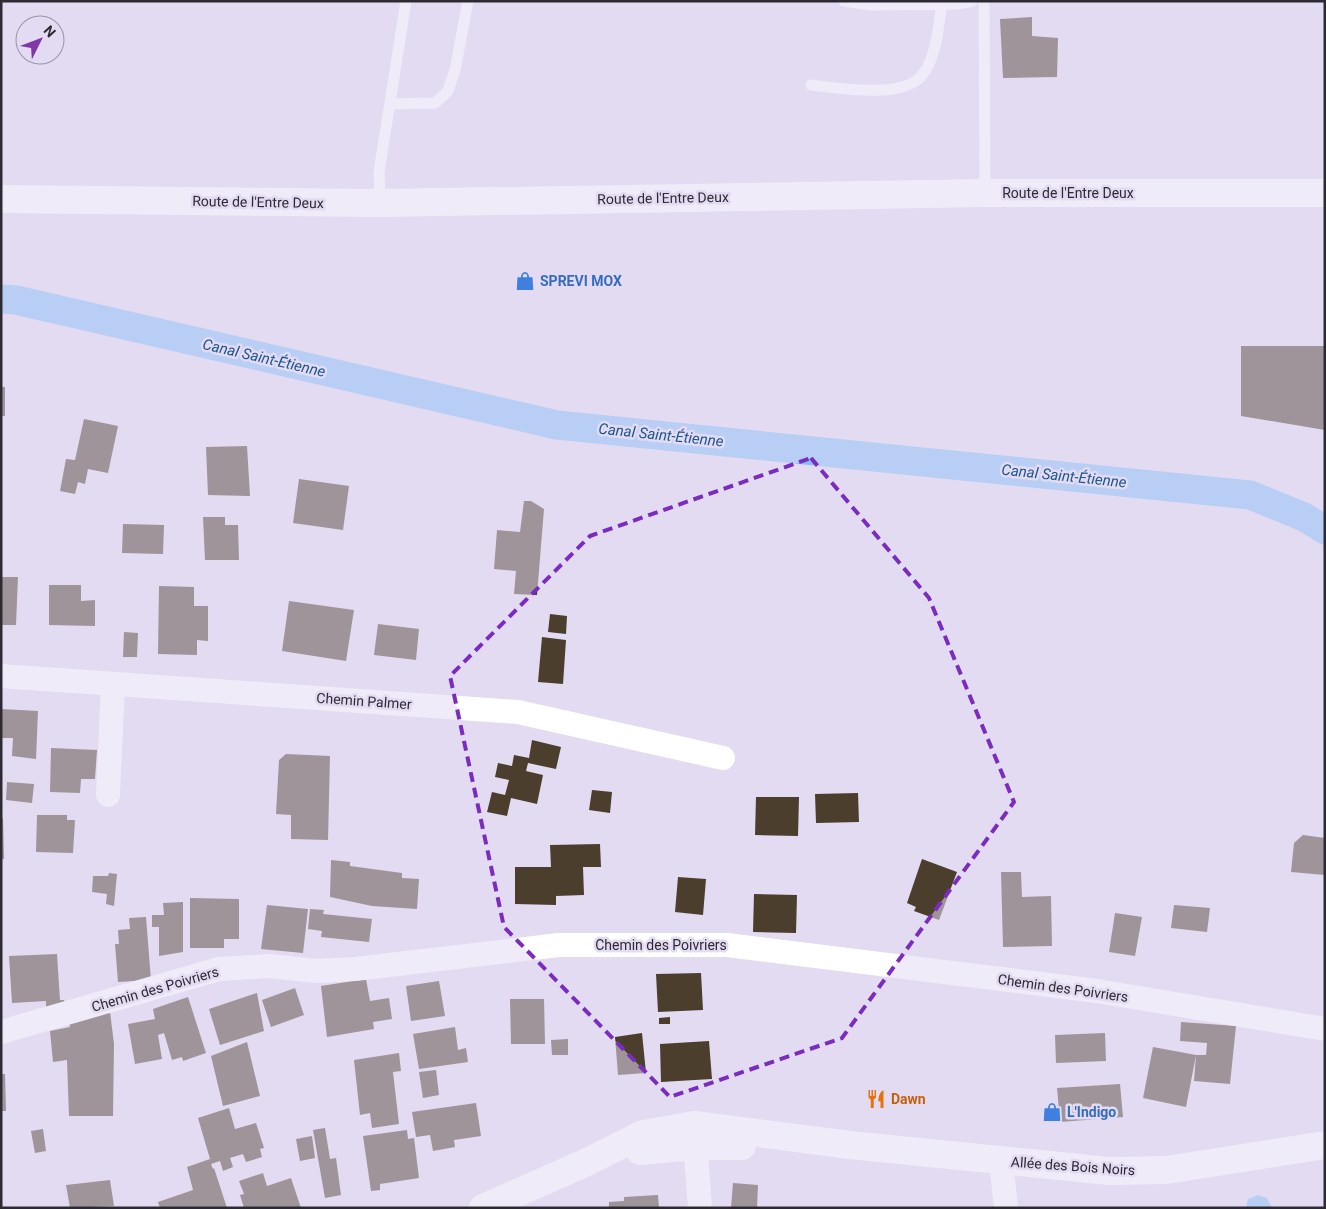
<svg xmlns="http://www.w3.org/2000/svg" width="1326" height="1209" viewBox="0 0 1326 1209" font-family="Roboto,sans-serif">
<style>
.water{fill:#85bef9}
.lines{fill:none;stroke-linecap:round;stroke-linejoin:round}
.canal{stroke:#85bef9;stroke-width:29}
.building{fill:#4b3e2d}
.lane{stroke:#fff;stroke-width:11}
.street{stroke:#fff;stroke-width:24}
.secondary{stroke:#fff;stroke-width:28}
.marked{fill:none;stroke:#7b2cbf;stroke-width:4;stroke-dasharray:10 6;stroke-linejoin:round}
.labels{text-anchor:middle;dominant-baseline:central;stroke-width:5;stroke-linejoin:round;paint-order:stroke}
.street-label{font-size:14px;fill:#2e2a33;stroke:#e3dbf2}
.shop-label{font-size:14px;font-weight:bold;fill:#366cbe;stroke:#e3dbf2;text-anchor:start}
.food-label{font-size:14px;font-weight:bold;fill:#c56008;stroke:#e3dbf2;text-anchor:start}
.water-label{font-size:15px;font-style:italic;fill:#1a558b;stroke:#e3dbf2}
</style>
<rect width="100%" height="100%" fill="#e3dbf2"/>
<path class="water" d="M1258 1195 1267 1198 1272 1208H1246L1248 1199Z"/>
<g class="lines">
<path class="canal" d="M1 299 16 300 557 425 1250 495 1304 517 1325 530"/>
</g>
<path class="building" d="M1032 17V36L1058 38 1057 77 1003 78 1000 19Z
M1241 346H1325V430L1241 416Z
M1 387H5V416H1Z
M84 419 118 426 108 473 88 469 85 484 78 482 75 494 60 491 66 459 75 460Z
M247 446 250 496 208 495 206 447Z
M299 479 349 486 343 530 293 523Z
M524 501H531L544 509 537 595 514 594 516 571 494 569 497 530 520 532Z
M203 517H225V525H238L239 560H205Z
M123 524 164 525 163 554 122 553Z
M1 577H18L16 625H2Z
M49 585H81V601L95 600V626L49 625Z
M159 586 194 587V606H208V641L197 640V655L158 654Z
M289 601 354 610 346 661 282 651Z
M550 614 567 616 566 634 548 632Z
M378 624 419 629 416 660 374 655Z
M124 632 138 633 137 657H123Z
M542 637 566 640 563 684 538 682Z
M1 709 38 711 36 759 12 756 13 738H1Z
M532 740 561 747 556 769 528 763 526 771 543 775 537 804 511 798 507 816 487 812 492 792 505 795 509 780 495 777 498 763 512 766 514 755 529 758Z
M51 748 97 750 95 779H81L80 793 50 792Z
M286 754 330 756 328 840 291 839V815L276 814 279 760Z
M7 782 34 784 32 803 6 800Z
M592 790 612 792 610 813 589 810Z
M858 793 859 822 816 823 815 794Z
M756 797H799L798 836 755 835Z
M37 815H67V820H75L73 853 36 852Z
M1 818H3L4 859H1Z
M1303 835 1325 838V875L1291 872 1294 843Z
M600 844 601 867H583L584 895 556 896V905L515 904V867H551L550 845Z
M922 859 957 872 939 920 914 911 916 907 907 903Z
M331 860 350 862V866L402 873V878L419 879 417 909 372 906 330 897Z
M1001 872H1021L1022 897 1051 896 1052 946 1003 947Z
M109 873 117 874 114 906 106 904 107 894 92 892 93 876H108Z
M678 877 706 879 703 915 675 912Z
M754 894 797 895 796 933 753 932Z
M190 898 239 899V939H224V948H190Z
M183 902V952L159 956V927H152V915H164L163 903Z
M267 905 308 909 303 953 261 949Z
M1174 905 1210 908 1207 932 1171 928Z
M310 909 324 910 323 914 372 919 369 942 321 937 322 931 308 929Z
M1115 913 1142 917 1135 956 1109 952Z
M146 917 151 980 118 982 115 944H119L118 930 130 929 129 918Z
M57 954 60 1000H64L66 1009 46 1013V1001L12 1003 9 956Z
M701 973 703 1010 658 1012 656 974Z
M366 979 370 1001 389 998 392 1019 373 1022 374 1029 327 1037 321 986Z
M439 981 445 1016 411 1021 406 986Z
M295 988 304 1015 271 1027 262 1000Z
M257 993 264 1031 220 1045 209 1009Z
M188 997 206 1053 183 1061 182 1057 172 1060 164 1033 158 1035 162 1059 135 1064 128 1024 155 1019 153 1009Z
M510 999H544L545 1044H511Z
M110 1012 114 1044 113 1116H69L67 1060 53 1062 50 1031 70 1027 69 1022Z
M670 1017V1024H659V1018Z
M1181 1022 1236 1026 1230 1084 1194 1081 1196 1055H1206L1207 1043 1180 1041Z
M455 1027 458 1050 466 1048 468 1062 419 1069 413 1034Z
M642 1033 646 1073 618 1075 615 1037Z
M1105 1033 1106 1061 1056 1063 1055 1035Z
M568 1039V1055H552L551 1040Z
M709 1041 712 1079 661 1082 660 1044Z
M247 1042 260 1096 223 1106 211 1056Z
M1153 1047 1196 1055 1186 1107 1143 1098Z
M399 1053 401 1071 393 1072 399 1124 372 1128 370 1113 360 1115 354 1060Z
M436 1070 439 1095 423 1098 419 1072Z
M1 1074H5L6 1111H1Z
M1120 1084 1123 1117 1060 1122 1057 1088Z
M476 1103 481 1136 454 1140 455 1147 433 1151 430 1135 416 1137 412 1112Z
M229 1108 235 1129 256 1123 264 1148 260 1149 262 1157 246 1162 243 1154 230 1158 233 1167 223 1171 220 1161 211 1164 213 1169 214 1168 227 1208H160L158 1202 193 1190 187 1167 210 1159 198 1118Z
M325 1128 330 1159 336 1158 341 1195 325 1198 313 1130Z
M43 1129 46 1151 35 1153 31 1131Z
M407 1130 408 1139 414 1138 419 1178 380 1184V1190L371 1191 363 1136Z
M312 1136 315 1158 300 1161 296 1139Z
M263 1173 267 1186 291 1178 301 1208H244L240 1195 244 1194 239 1181Z
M110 1180 114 1206 70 1208 66 1185Z
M733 1183 758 1185 757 1208H731Z
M658 1195 659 1208H609V1202L624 1201V1197Z"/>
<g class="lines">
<path class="lane" d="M844 1 871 5 958 4 972 1
M984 1 985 193
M811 85C839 88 904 100 923 74 937 56 938 26 942 4
M391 104 435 103 448 91 455 70 468 1
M380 203 379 172 406 1"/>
<path class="street" d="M1 676 518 712 723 758
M108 795 113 684
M1 1032 219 969 269 966 317 971 355 969 559 945H727L1097 991 1325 1029
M694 1127 700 1208
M1001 1161 1006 1208"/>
<path class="secondary" d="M1 199 380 203 985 193H1325
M640 1151 695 1146H742
M483 1208 585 1163 643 1134 694 1125 850 1145 1109 1171 1166 1170 1325 1145"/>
</g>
<path d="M0 0H1326V1209H0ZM811 458 929 598 1014 802 842 1038 670 1097 504 927 450 676 590 536Z" fill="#e3dbf2" fill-opacity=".55" fill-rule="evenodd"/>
<path class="marked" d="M811 458 929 598 1014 802 842 1038 670 1097 504 927 450 676 590 536Z"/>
<defs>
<g id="shop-bare" transform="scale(1.5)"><path d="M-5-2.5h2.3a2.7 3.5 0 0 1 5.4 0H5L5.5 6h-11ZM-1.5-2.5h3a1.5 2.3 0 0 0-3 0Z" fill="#3f7fe0" stroke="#e3dbf2" stroke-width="2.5" paint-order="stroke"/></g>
<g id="restaurant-bare" transform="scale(1.5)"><path d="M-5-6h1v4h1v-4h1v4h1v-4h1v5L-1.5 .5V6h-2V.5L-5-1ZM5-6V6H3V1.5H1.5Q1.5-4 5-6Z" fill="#e8710a" stroke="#e3dbf2" stroke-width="2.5" paint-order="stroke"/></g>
</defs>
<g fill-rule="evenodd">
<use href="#shop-bare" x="525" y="281"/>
<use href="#restaurant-bare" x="876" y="1099"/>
<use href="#shop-bare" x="1052" y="1112"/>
</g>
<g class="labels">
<g class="street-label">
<text x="1068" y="193">Route de l'Entre Deux</text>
<text transform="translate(663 198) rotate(-1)">Route de l'Entre Deux</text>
<text transform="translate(258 202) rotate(1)">Route de l'Entre Deux</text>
<text transform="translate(364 701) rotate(4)">Chemin Palmer</text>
<text x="661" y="945">Chemin des Poivriers</text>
<text transform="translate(1063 988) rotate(8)">Chemin des Poivriers</text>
<text transform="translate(155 989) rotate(-16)">Chemin des Poivriers</text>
<text transform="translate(1073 1166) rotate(4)">Allée des Bois Noirs</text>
</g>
<g class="shop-label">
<text x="540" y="281">SPREVI MOX</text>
<text x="1067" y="1112">L'Indigo</text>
</g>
<g class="food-label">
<text x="891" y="1099">Dawn</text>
</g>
<g class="water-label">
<text transform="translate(264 358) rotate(13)">Canal Saint-Étienne</text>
<text transform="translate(661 435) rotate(6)">Canal Saint-Étienne</text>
<text transform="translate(1064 476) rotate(6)">Canal Saint-Étienne</text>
</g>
</g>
<rect width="1326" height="1209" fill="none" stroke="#2e2a33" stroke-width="5"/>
<g transform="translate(40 40) rotate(48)"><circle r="24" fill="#e3dbf2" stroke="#9b94a6"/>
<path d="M0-4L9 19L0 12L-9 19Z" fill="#8037aa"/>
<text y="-8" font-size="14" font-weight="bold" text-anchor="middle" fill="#2e2a33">N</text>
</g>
</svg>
